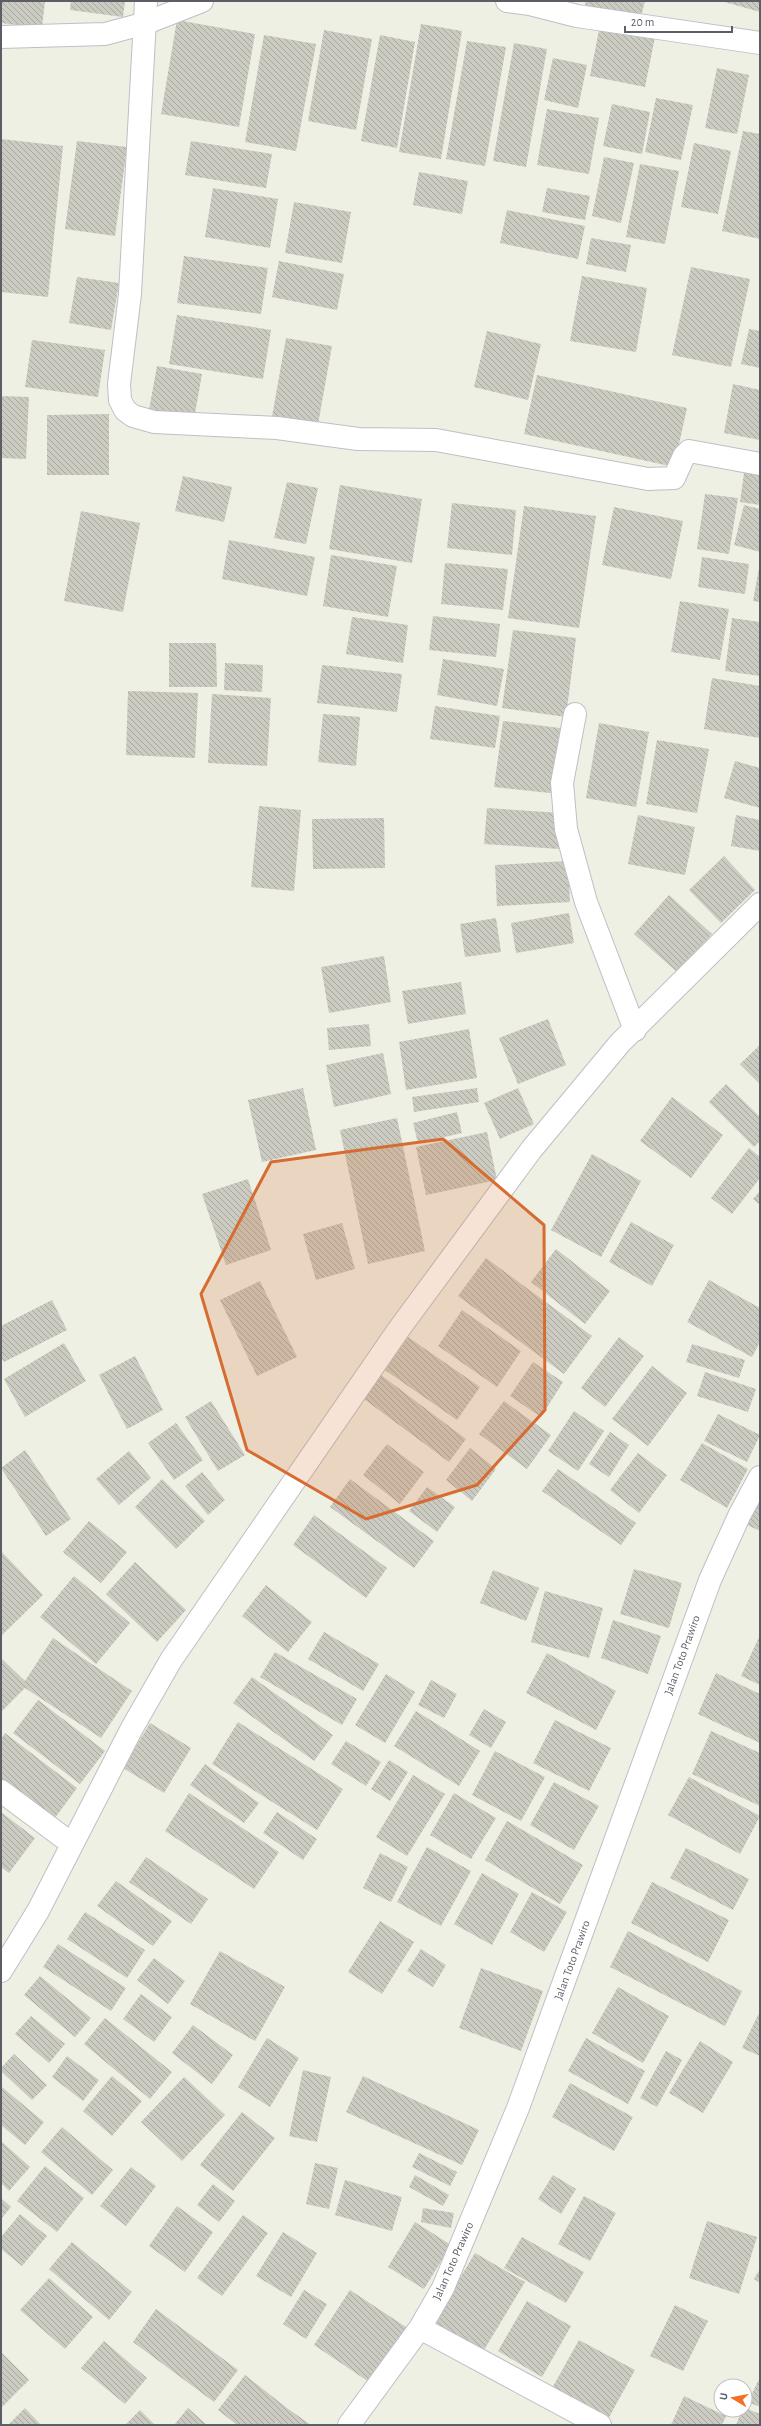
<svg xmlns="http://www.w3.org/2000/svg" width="761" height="2426" viewBox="0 0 761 2426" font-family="'Alegreya Sans',sans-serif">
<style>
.building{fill:url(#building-back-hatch)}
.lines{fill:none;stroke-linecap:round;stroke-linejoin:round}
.minor-casing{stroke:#bebfc6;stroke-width:24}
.minor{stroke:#fff;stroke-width:22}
.marked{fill:#d66c32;fill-opacity:0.2;stroke:#d66c32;stroke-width:3;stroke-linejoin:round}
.labels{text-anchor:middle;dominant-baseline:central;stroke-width:4;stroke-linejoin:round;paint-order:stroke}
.street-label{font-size:12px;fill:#5c5e66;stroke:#fff}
</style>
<defs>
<pattern id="building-back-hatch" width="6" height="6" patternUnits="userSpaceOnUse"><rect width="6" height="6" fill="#cbcbc1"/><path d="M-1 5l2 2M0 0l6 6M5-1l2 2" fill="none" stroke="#a8a8a1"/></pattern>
</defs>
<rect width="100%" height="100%" fill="#eff0e4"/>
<path class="building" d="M1 1H45L42 28 1 23Z
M71 1H125L123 17 70 10Z
M586 1H645L640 20 585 5Z
M721 1H760V12Z
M177 20 255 34 239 127 161 114Z
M601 20 656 32 645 87 590 76Z
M421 24 462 31 441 159 399 152Z
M324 30 372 39 356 130 308 121Z
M264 35 316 44 296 151 245 142Z
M380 35 415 42 397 148 361 141Z
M467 41 506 47 485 166 446 159Z
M514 43 547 49 526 167 493 161Z
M553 58 587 65 578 108 544 100Z
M717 68 749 75 737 134 705 128Z
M656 98 693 105 681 160 645 152Z
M612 104 650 112 642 154 603 146Z
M547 109 599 118 589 174 537 165Z
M743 131 760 134V239L722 231Z
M1 139 63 146 48 297 1 292Z
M77 141 127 147 115 236 65 229Z
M191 141 272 154 266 188 185 175Z
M694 143 731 151 718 214 681 207Z
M604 157 634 163 621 223 592 216Z
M640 164 679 171 665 244 626 237Z
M419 172 468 181 462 214 413 205Z
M213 188 278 199 270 248 205 237Z
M547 188 590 196 585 220 542 212Z
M294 202 351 212 342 263 285 253Z
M507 210 585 226 578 259 500 243Z
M591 238 631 245 626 272 586 264Z
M184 256 268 268 261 314 177 303Z
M279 261 344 274 337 310 272 297Z
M691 267 750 279 731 367 672 355Z
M582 276 647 288 636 352 570 341Z
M77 277 119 283 111 330 69 323Z
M177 315 271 330 263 379 169 364Z
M749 329 760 331V368L741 364Z
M487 331 541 344 528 400 474 387Z
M286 338 332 346 317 430 271 422Z
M32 340 105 350 98 397 25 387Z
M157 366 202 374 194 419 149 410Z
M537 375 687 408 674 467 524 434Z
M733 384 760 390V440L724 433Z
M1 396 29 397 26 459 1 458Z
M109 414V475H47V415Z
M745 466 760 468V505L740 502Z
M183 476 232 487 224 522 175 511Z
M287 482 318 488 306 544 274 538Z
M340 485 422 499 412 563 329 549Z
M705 494 738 498 729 554 697 549Z
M452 503 516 510 512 555 447 548Z
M744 505 760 509V552L734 545Z
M524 506 596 516 579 628 508 618Z
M614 507 683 521 671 579 602 565Z
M81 511 140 523 123 612 64 601Z
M229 540 315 557 307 596 222 579Z
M331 555 397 566 388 617 323 606Z
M702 557 749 564 745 594 698 587Z
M445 563 508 569 503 610 441 604Z
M759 568H760V602L753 601Z
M680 601 729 609 720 660 671 652Z
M433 616 500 624 496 657 429 650Z
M352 617 408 625 403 663 346 654Z
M732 618 760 622V676L725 671Z
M513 630 576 638 566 717 502 708Z
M169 643H216L217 687H169Z
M443 659 504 669 497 706 437 695Z
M225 663 263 665 262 692 224 690Z
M322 665 402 674 397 712 317 703Z
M712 678 760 686V738L704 729Z
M128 691 198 693 195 758 126 755Z
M212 694 271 698 267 766 208 763Z
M435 706 500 716 495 748 430 739Z
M323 714 360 717 356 766 318 762Z
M503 721 568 729 559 794 494 787Z
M599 723 649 732 636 807 586 798Z
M657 740 709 749 697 813 646 804Z
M735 761 760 768V808L724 798Z
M259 806 301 810 294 891 251 887Z
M487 808 561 813 559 849 484 844Z
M638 815 695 827 685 875 628 864Z
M736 815 760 820V851L731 846Z
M384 818 385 868 313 869 312 819Z
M724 856 755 890 721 923 689 890Z
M568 861 570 902 497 906 495 865Z
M669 895 712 934 677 972 634 934Z
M569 913 574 943 516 953 511 923Z
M496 918 501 952 465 957 460 924Z
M384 956 391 1002 329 1013 321 967Z
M461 982 466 1014 408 1024 402 991Z
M548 1019 566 1065 518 1084 499 1038Z
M369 1024 371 1046 329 1050 327 1028Z
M469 1029 477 1078 406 1090 399 1042Z
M760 1045V1084L740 1064Z
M383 1053 391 1094 334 1107 326 1065Z
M726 1084 760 1117V1141L754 1147 709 1102Z
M303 1088 316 1150 262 1162 248 1100Z
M477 1088 479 1102 414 1112 412 1097Z
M518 1088 534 1124 500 1139 484 1103Z
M672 1097 723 1135 691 1178 640 1141Z
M457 1112 462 1133 418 1143 413 1123Z
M397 1118 425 1251 368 1264 340 1130Z
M487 1132 497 1180 426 1195 416 1147Z
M749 1148 760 1157V1178L732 1214 711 1198Z
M592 1154 641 1181 601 1257 551 1230Z
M248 1179 271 1250 226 1265 202 1194Z
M760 1191V1205L753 1199Z
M631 1222 674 1245 652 1286 609 1262Z
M342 1223 355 1269 316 1280 303 1234Z
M556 1249 610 1291 585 1324 531 1282Z
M486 1258 592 1336 564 1374 458 1296Z
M709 1280 760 1308V1342L752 1357 687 1322Z
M260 1281 297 1357 257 1376 220 1300Z
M52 1300 67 1330 4 1362 1 1357V1326Z
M462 1310 521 1351 497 1387 438 1346Z
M408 1337 480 1387 457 1420 385 1370Z
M619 1337 644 1356 605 1407 581 1388Z
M64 1343 86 1381 25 1417 4 1379Z
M692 1344 745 1360 739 1378 686 1362Z
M135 1356 163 1410 127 1429 99 1375Z
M533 1362 563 1382 541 1417 510 1396Z
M652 1366 687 1393 648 1446 612 1419Z
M705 1372 756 1389 748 1412 697 1396Z
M381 1375 466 1439 449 1462 364 1399Z
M211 1401 245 1455 218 1471 185 1417Z
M504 1401 551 1435 527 1469 479 1434Z
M574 1411 604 1431 578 1471 548 1451Z
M718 1414 760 1435 747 1462 704 1441Z
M176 1423 203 1460 174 1480 148 1443Z
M610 1432 629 1445 609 1477 589 1464Z
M702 1443 748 1469 727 1508 680 1480Z
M387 1444 424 1472 400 1504 363 1475Z
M470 1448 496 1469 472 1501 446 1480Z
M25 1450 71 1519 46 1536 1 1468Z
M129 1451 151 1478 119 1505 96 1479Z
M638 1453 667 1475 639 1513 610 1490Z
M558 1469 636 1523 621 1545 542 1491Z
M202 1472 225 1500 208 1515 185 1486Z
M162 1479 205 1521 176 1549 135 1507Z
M350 1479 434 1541 414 1568 330 1507Z
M427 1487 455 1507 437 1532 409 1511Z
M760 1491V1531L745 1524Z
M314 1515 387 1568 366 1598 293 1545Z
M89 1521 127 1552 101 1583 63 1552Z
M1 1551 43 1595 1 1636Z
M135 1562 186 1610 157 1642 106 1594Z
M634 1569 682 1583 669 1628 620 1614Z
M493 1570 539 1588 526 1621 480 1603Z
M74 1576 130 1623 96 1664 40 1617Z
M266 1585 312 1622 288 1652 242 1616Z
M545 1591 603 1608 589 1658 531 1642Z
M613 1620 661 1636 648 1674 601 1658Z
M324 1632 379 1664 363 1691 308 1659Z
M760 1635V1685L741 1676Z
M53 1638 132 1691 101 1738 25 1688 1 1712V1658L25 1681Z
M275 1652 357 1699 342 1725 260 1677Z
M547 1653 616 1691 596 1730 526 1693Z
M716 1673 760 1694V1743L698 1714Z
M386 1674 415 1692 385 1743 355 1725Z
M252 1677 333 1735 314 1761 233 1703Z
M431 1680 457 1694 444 1718 418 1705Z
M38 1700 105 1751 80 1784 13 1733Z
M484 1709 506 1722 491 1748 469 1735Z
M416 1711 480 1751 459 1786 394 1746Z
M555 1720 611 1748 589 1791 533 1763Z
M238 1722 343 1789 317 1830 212 1764Z
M150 1723 191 1748 164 1793 123 1768Z
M711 1731 760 1753V1806L692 1774Z
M5 1733 77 1788 52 1822 1 1783V1739Z
M346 1741 381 1762 366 1786 331 1764Z
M495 1751 545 1777 521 1821 472 1795Z
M389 1760 408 1772 390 1801 371 1789Z
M205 1764 259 1803 244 1823 190 1785Z
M413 1775 445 1794 407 1856 376 1837Z
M689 1777 760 1816 740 1854 668 1815Z
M554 1782 599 1806 574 1850 530 1825Z
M189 1793 279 1852 254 1889 165 1831Z
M454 1793 496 1818 471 1859 430 1835Z
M1 1812 35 1838 9 1873 1 1867Z
M277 1812 317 1839 303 1860 263 1833Z
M507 1821 583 1865 560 1904 485 1860Z
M427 1847 471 1871 441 1926 397 1902Z
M686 1848 749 1879 733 1910 670 1878Z
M380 1853 408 1867 391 1902 363 1888Z
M146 1857 208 1899 191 1924 129 1882Z
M482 1873 519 1894 492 1945 454 1924Z
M116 1881 172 1921 153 1946 97 1906Z
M652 1882 729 1920 708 1962 631 1923Z
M532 1892 567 1912 544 1952 510 1932Z
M85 1912 145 1950 127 1978 67 1939Z
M380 1921 414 1942 382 1994 348 1972Z
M628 1931 742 1991 725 2026 610 1967Z
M58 1944 126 1988 111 2011 43 1967Z
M421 1949 446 1965 433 1987 407 1971Z
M220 1951 285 1987 255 2041 190 2004Z
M154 1958 185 1981 168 2004 137 1980Z
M481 1968 543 1991 521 2051 459 2028Z
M40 1976 91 2018 75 2037 24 1995Z
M618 1987 669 2016 643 2063 592 2033Z
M141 1994 172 2017 154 2042 123 2019Z
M760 2011V2056L742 2048Z
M31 2016 65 2044 49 2063 15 2034Z
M105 2018 172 2072 150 2099 84 2044Z
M193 2025 233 2055 212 2084 172 2053Z
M267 2038 299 2058 270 2107 238 2087Z
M586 2038 645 2071 628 2104 568 2071Z
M700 2041 733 2062 703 2113 669 2093Z
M666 2051 682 2060 657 2107 640 2098Z
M14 2054 47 2085 32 2100 1 2071V2068Z
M67 2056 99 2080 83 2101 52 2077Z
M303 2070 331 2077 317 2142 289 2136Z
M112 2076 142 2101 112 2136 83 2111Z
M363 2076 479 2130 462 2165 346 2112Z
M184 2077 225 2115 182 2161 141 2122Z
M570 2083 633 2117 614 2151 552 2117Z
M2 2087 44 2122 25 2145 1 2125Z
M242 2112 275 2138 233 2191 200 2165Z
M62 2127 113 2170 92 2195 41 2152Z
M1 2141 30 2167 9 2191 1 2183Z
M419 2153 457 2172 450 2186 412 2167Z
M315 2163 338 2168 329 2209 306 2204Z
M45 2166 84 2198 57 2232 17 2201Z
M131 2167 156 2186 126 2226 100 2206Z
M415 2175 449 2195 443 2206 409 2187Z
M553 2175 576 2189 561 2214 538 2199Z
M345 2180 402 2197 392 2231 335 2215Z
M213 2184 235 2201 219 2222 197 2205Z
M584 2196 616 2213 590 2261 558 2244Z
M1 2198 11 2207 1 2219Z
M177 2206 213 2232 185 2272 149 2246Z
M423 2208 454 2213 451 2228 421 2222Z
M20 2214 47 2236 22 2266 1 2249V2237Z
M243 2215 268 2233 222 2296 197 2278Z
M707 2221 757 2237 739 2294 689 2278Z
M415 2222 451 2245 424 2289 388 2267Z
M283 2232 317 2253 291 2297 256 2276Z
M522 2237 584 2272 566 2303 504 2268Z
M72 2242 132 2292 109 2320 49 2269Z
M475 2253 525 2282 481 2355 432 2325Z
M760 2269V2283L754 2279Z
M49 2278 93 2317 65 2349 20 2310Z
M304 2290 327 2304 306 2339 283 2324Z
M350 2290 409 2329 372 2384 314 2345Z
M527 2301 571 2326 542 2377 498 2351Z
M675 2305 708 2321 683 2371 650 2356Z
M156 2309 238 2370 214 2402 133 2342Z
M579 2340 635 2370 607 2421 551 2390Z
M104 2341 147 2378 125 2404 81 2368Z
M1 2352 29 2380 1 2408Z
M245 2375 287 2408 311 2425H275L278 2420 274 2425H237L218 2410Z
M760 2377V2407L748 2402Z
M684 2396 726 2416 722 2425H671Z
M25 2408 41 2425H8Z
M188 2408 207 2425H174Z
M745 2408 760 2414V2425H736L742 2410Z
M140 2410 155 2425H125Z"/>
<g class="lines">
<g class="minor-casing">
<path id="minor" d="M146 1 130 294 119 384 120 400 125 410 133 416 154 422 277 428 358 439 436 440 648 479 674 478 684 456 689 451 760 464
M507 1 530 4 577 16 760 43
M1 37 105 34 146 23 202 1
M575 714 562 783 566 829 586 902 635 1030
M1 1791 72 1844
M1 1971 38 1911 132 1728 171 1660 399 1329 531 1150 620 1043 760 904
M420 2328 600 2425
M349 2425 420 2328 443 2288 518 2108 710 1580 740 1514 760 1477"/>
</g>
<use href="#minor" class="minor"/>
</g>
<path class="marked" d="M443 1139 544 1225 545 1410 477 1485 366 1519 247 1450 201 1294 271 1162Z"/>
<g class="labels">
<g class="street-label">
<text transform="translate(682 1655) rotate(-70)">Jalan Toto Prawiro</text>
<text transform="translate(572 1960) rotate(-70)">Jalan Toto Prawiro</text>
<text transform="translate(453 2261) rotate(-66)">Jalan Toto Prawiro</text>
</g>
</g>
<rect width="761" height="2426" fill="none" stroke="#5c5e66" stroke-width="4"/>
<g transform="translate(733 2398) rotate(280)"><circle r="19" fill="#ffffff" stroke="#bebfc2"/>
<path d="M0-3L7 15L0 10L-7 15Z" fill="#f56f25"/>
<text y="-6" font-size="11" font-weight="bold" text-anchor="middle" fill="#5c5e66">U</text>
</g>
<path d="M625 26v6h107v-6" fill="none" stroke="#5c5e66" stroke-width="2"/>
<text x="631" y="26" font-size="12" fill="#5c5e66" stroke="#ffffff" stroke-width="3" paint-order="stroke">20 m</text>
</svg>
